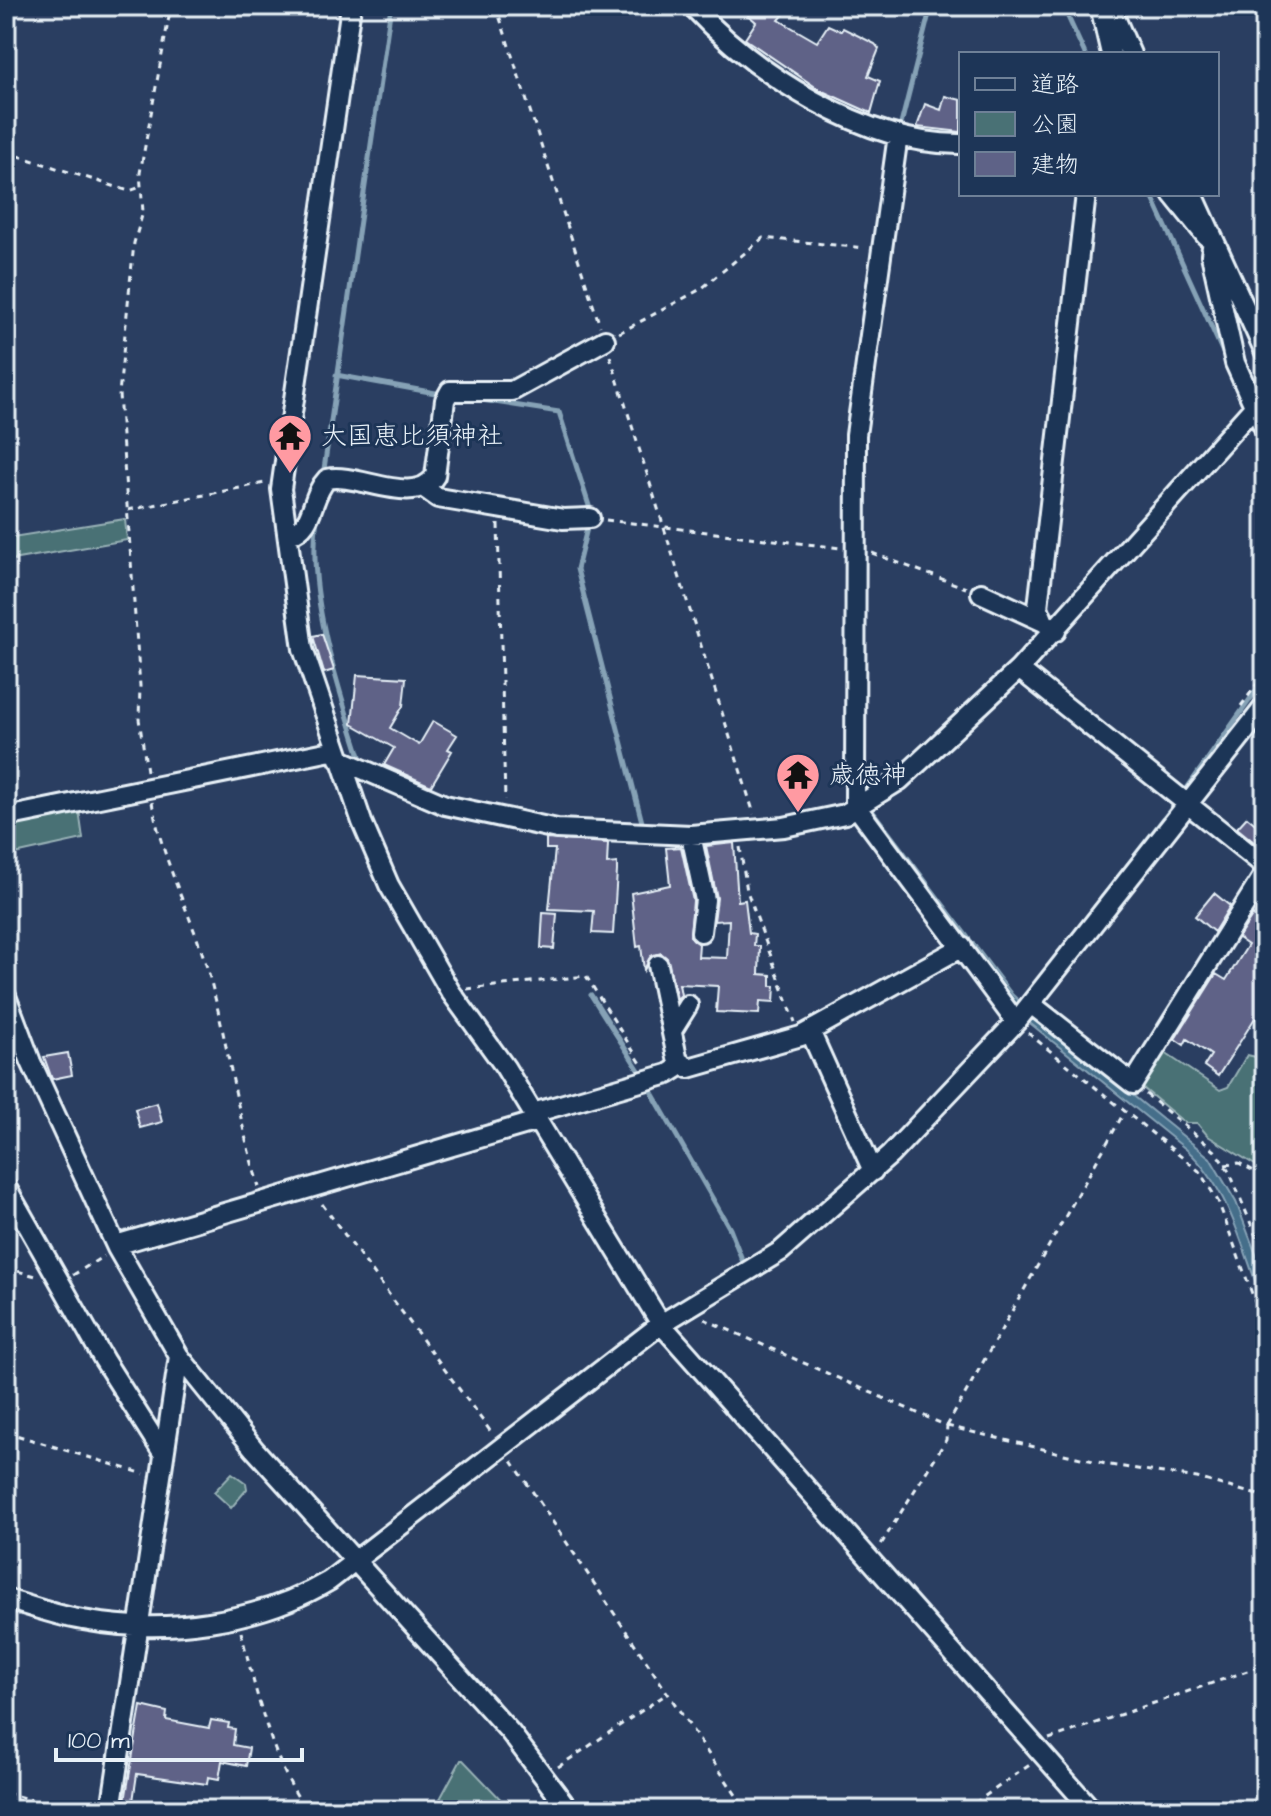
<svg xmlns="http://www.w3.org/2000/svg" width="1271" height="1816" viewBox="0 0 1271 1816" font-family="'Architects Daughter','Klee One',sans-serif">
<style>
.green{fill:#497175;stroke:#98b1b6;stroke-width:2}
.water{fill:#446e8a;stroke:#86a2b6;stroke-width:2}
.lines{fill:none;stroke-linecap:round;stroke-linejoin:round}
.stream{stroke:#86a2b6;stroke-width:5}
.building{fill:#5e6287;stroke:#e8f1f8;stroke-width:2}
.minor-casing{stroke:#e8f1f8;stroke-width:24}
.path{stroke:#e8f1f8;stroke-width:3;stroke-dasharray:6 6;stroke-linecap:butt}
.minor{stroke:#1d3557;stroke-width:18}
.labels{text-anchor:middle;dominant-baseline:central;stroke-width:6;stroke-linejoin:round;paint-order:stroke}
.poi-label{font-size:26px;fill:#e8f1f8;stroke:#1d3557;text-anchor:start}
</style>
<rect width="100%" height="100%" fill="#2a3e61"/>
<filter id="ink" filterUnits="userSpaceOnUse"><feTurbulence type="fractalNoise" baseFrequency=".0125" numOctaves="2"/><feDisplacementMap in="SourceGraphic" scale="16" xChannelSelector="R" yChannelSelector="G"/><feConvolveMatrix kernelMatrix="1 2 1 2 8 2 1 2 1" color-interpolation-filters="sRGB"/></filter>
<g filter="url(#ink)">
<path class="green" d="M125 519 127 540 6 561V538Z
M79 810 83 839 6 856V822Z
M1162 1051 1220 1090 1228 1087 1247 1055 1265 1059V1171L1208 1136 1197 1123H1185L1143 1088 1141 1084Z
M232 1473 246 1483 247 1489 231 1508 214 1492Z
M461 1760H463L511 1810H434Z"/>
<path class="water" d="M872 808 1013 995 1040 1020 1210 1158 1236 1202 1265 1278V1309C1245 1256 1231 1190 1187 1150L1015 1011 867 811Z"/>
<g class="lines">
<path class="stream" d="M680 6 717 42
M1063 6 1085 54
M900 128 931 6
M1151 194 1225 357
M336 375 441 394
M475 399 559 412 591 512 577 569 643 826
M323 476 391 6
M317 518C306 593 339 691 362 762
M876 784 901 768
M1183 794 1265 678
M591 995 642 1075
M1024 998 1175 804
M647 1084 730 1229 743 1262
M875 1156 900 1132
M767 1250 784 1237"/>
</g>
<path class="building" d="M754 6H791L779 20 817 42 828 25 841 31 843 28 875 44 879 49 868 76 880 81 871 113 820 90 745 39 756 22 748 15Z
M945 96 961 100V132L917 127 925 104 941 110Z
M322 634 334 670 324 673 313 636Z
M357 675 406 678 403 706 390 728 419 745 433 721 457 735 448 749 452 751 431 786 384 765 394 748 352 724Z
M1247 817 1265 832V851L1237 828Z
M546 839 608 843 607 864 617 863V871L613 934 592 933 594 911 549 909 555 849H546Z
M734 843 738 901 745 900 749 933 755 934 754 946H760L759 974 771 975V986H775L774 1002 760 1001 759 1014 716 1012 718 986 679 984 681 995 677 999 667 958 661 953 651 956 644 970 641 946 637 947 631 893 670 885 666 848 681 847 693 901 690 936 699 944 698 957 727 958 729 920 714 921 717 898 706 846Z
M1214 893 1230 906 1214 932 1195 916Z
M543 913 557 914 554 949 541 948Z
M1253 915 1265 923V1024L1255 1018 1218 1076 1204 1066 1211 1055 1187 1039 1184 1045 1175 1039 1216 974 1226 980 1248 945 1238 938Z
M68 1053 72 1075 52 1079 44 1057Z
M157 1103 162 1122 140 1128 135 1109Z
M141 1706 167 1712 166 1720 209 1728 211 1720 229 1723 228 1728 235 1729 233 1745 249 1748 246 1766 222 1761 219 1779 208 1777 207 1784 137 1774 132 1808 124 1807Z"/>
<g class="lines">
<g class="minor-casing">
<path id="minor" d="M351 6 281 489 303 649 362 822 389 885 450 991 505 1067 661 1324 1092 1810
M692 6C755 74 865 145 961 144
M1100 6 1111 54
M1110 6 1131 54
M898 135 856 435 855 805 1016 1022
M1172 194 1206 236
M1193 194 1265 352
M1213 239 1211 255 1235 363 1265 430
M424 488 438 498 563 519 590 518
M289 535C316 526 309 498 327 479 357 472 415 508 435 476L445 400 450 391H512L605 340
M981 593 1044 622
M1056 631 1044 622 1038 607 1086 194
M1019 669 1265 866
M339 759 445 805 557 829 691 835 784 827 845 814 900 780 1019 669 1254 407
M6 817 336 750
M691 835 705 900 701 932
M6 996 31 1062 117 1248 179 1356 111 1810
M1031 1004 1133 1084 1265 873
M673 1029 688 1005
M810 1031 873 1171
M681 1063 689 1068 801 1036 962 947
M533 1113 668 1074 679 1067 658 965
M6 1187 104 1360 163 1453
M116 1245 537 1121
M179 1356 254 1449 510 1732 569 1810
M6 1599C31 1606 57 1616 83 1620 164 1635 258 1623 329 1581L661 1324 781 1251 890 1155 1016 1022 1265 706"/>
</g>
<path class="path" d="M496 6 600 326
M966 6 977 9 985 6
M6 152 129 191 138 188
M619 333 701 289 763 238 865 248
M610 356 754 814
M128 510 265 483
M606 520 841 548
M498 524 505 800
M872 553 966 588
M1241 706 1265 673
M147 771 139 719 140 686 119 394 134 243 143 212 140 173 171 6
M152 802C162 861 191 914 208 971 228 1042 237 1117 259 1187
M740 847 747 891 795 1022
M467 989 586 976 642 1065
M1028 1033 1199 1171 1218 1201 1265 1329
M1146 1094 1215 1151 1230 1173 1265 1258
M1225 1165 1239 1163 1265 1177
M322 1204 491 1432
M6 1268 36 1276
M73 1275 104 1256
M704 1319 947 1426 946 1440 880 1546
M947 1426 1125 1111
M947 1426 1110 1465 1197 1478 1265 1497
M6 1432 144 1474
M512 1461 746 1810
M241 1632C255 1687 272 1765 307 1810
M1049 1739 1265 1665
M558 1767 668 1693
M6 1793 68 1810
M965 1810 1031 1764"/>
<use href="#minor" class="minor"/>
</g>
</g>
<defs>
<g id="temple-pin" transform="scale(2.3)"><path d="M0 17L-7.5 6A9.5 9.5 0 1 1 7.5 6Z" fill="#ff9aa2" stroke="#1d3557"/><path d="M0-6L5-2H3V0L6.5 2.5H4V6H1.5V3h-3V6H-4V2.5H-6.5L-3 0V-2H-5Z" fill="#111"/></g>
</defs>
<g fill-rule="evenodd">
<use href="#temple-pin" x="290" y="436"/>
<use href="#temple-pin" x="798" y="775"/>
</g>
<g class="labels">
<g class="poi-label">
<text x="321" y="436">大国恵比須神社</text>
<text x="829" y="775">歳徳神</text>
</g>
</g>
<rect width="1271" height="1816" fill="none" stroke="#1d3557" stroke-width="32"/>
<rect x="16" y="16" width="1239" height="1784" fill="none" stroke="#e8f1f8" stroke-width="3" filter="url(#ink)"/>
<rect x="959" y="52" width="260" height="144" fill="#1d3557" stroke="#6e8097" stroke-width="2"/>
<rect x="975" y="78" width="40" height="12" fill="#1d3557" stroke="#6e8097" stroke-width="2"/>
<text x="1031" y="92" font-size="24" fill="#e8f1f8">道路</text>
<rect x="975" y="112" width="40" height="24" fill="#497175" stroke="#6e8097" stroke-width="2"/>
<text x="1031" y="132" font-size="24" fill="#e8f1f8">公園</text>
<rect x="975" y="152" width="40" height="24" fill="#5e6287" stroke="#6e8097" stroke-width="2"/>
<text x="1031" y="172" font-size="24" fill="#e8f1f8">建物</text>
<path d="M56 1748v12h246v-12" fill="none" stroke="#e8f1f8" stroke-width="4"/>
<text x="68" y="1748" font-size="24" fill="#e8f1f8" stroke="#1d3557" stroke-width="6" paint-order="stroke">100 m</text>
</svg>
